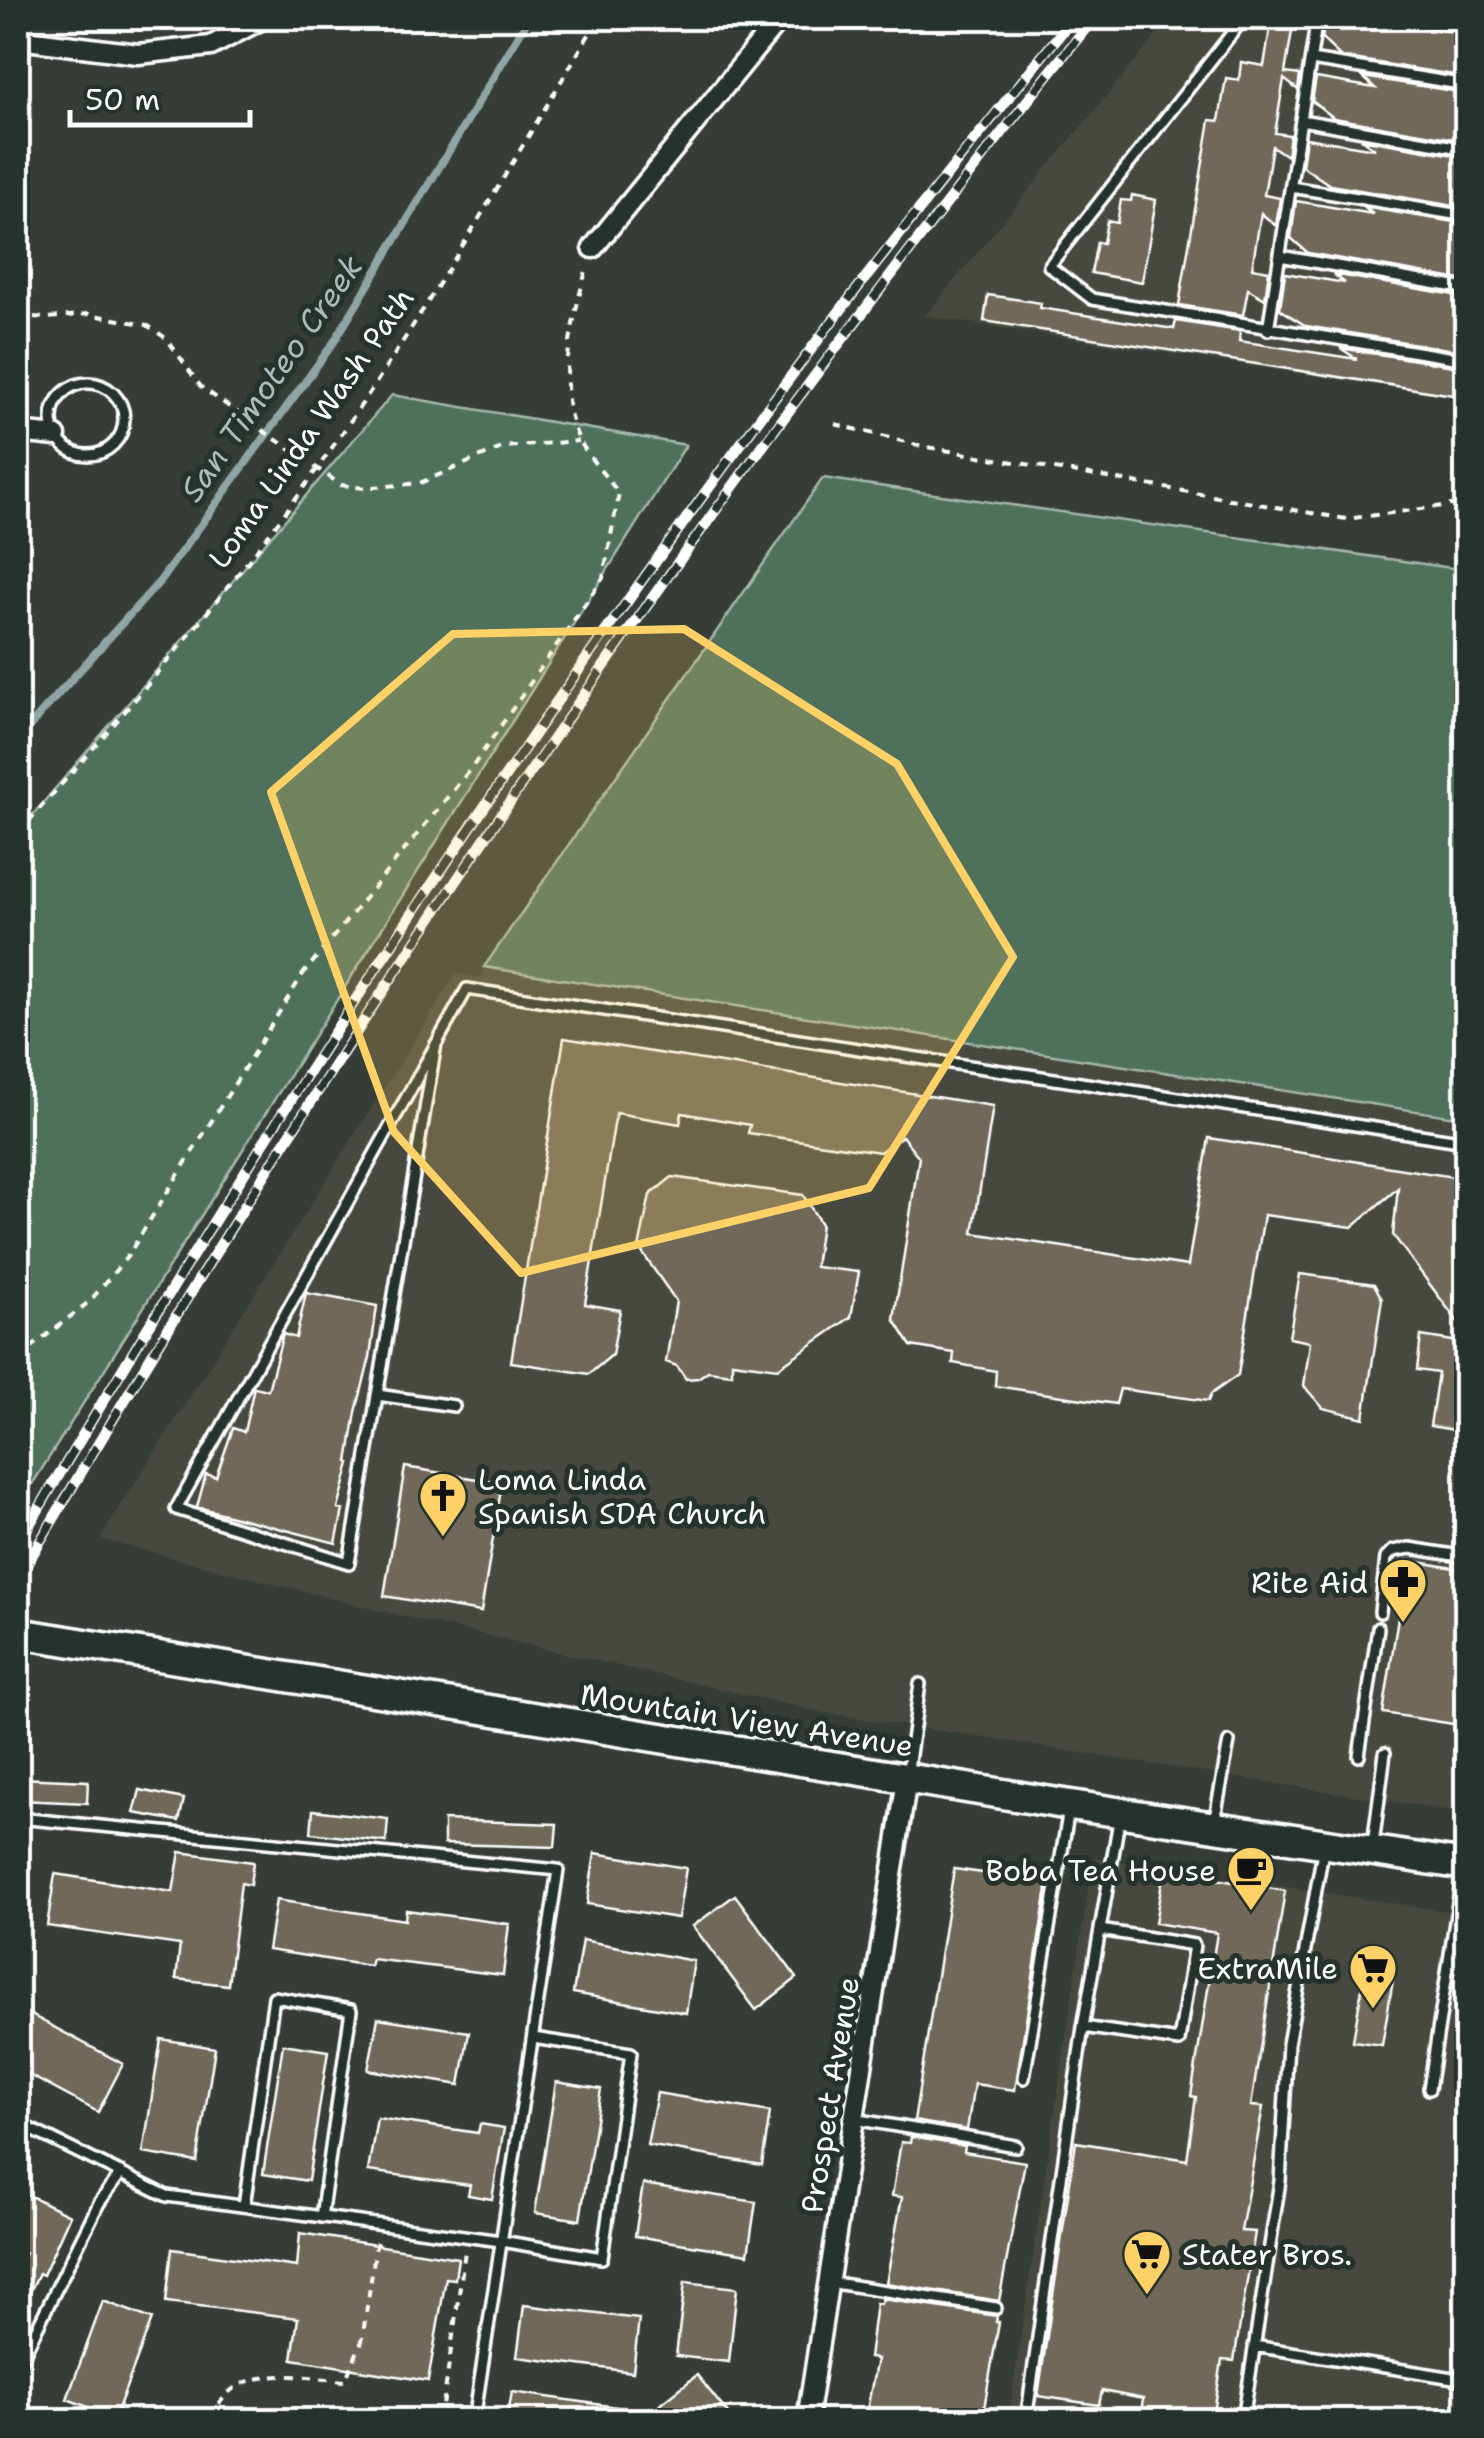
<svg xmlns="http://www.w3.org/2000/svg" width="1484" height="2438" viewBox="0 0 1484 2438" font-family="'Shantell Sans',sans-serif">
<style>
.built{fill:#464a40}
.green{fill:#4f715c;stroke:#a7b8ae;stroke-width:2.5}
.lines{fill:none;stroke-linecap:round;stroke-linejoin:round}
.stream{stroke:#90a6a6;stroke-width:8}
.building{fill:#6f6758;stroke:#fff;stroke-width:2.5}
.service-casing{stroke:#fff;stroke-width:16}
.minor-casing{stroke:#fff;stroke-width:25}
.secondary-casing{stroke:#fff;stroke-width:35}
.path{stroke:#fff;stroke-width:4;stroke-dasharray:8 8;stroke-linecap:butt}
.service{stroke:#26332d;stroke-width:9}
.minor{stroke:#26332d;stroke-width:18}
.secondary{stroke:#26332d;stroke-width:28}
.rail-casing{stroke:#fff;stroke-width:11}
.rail{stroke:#26332d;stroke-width:8;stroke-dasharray:22;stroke-linecap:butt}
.marked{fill:#ffd166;fill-opacity:0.2;stroke:#ffd166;stroke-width:8;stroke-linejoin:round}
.labels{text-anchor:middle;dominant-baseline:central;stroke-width:10;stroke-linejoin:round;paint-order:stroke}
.street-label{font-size:30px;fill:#fff;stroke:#26332d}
.poi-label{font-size:30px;fill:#fff;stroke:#26332d;text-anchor:end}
.water-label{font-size:32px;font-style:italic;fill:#acbcbc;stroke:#26332d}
</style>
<rect width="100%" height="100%" fill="#353d36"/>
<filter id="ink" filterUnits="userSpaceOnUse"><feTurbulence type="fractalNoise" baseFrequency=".01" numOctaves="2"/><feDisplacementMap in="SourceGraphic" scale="20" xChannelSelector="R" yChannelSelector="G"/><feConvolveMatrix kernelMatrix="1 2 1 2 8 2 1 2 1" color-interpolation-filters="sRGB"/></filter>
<g filter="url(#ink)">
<path class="built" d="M1171 18H1466V399L925 316Z
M484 967 1466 1119V1813L820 1712 377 1610 100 1539 456 974 481 978Z
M1093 1858 1466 1914V2420H1008Z"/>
<path class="green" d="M392 395 686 445 18 1507V832Z
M823 478 1466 570V1099L1455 1117 484 967Z"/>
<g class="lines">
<path class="stream" d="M18 739 160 581 334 342 529 18"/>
</g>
<path class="building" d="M1325 18H1370L1466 34V77L1341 57 1322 39Z
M1271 22 1293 25 1285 73 1300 75 1298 90 1284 79 1275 133 1290 135 1287 156 1272 146 1264 195 1280 198 1276 226 1261 213 1252 268 1269 271 1265 299 1248 289 1243 315 1179 305 1210 120 1219 121 1226 78 1239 80 1241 62 1264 66Z
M1363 77 1466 93V141L1334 118 1312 101 1316 78 1375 88Z
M1306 138 1375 149 1361 139 1466 157V208L1330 185 1302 166Z
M1132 195 1156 200 1142 282 1091 273 1097 242 1103 243 1107 221 1117 223 1121 200 1131 201Z
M1296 201 1373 214 1363 207 1466 224V281L1308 253 1291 238Z
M1285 273 1345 283 1333 274 1466 297V352L1306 326 1280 309Z
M988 295 1041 303 1040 308 1174 329 1176 321 1240 331 1239 341 1357 359 1340 348 1466 368V397L984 321Z
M564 1038 993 1106 973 1233 1188 1266 1209 1138 1466 1179V1333L1393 1235 1398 1188 1352 1227 1264 1215 1238 1375 1211 1394 1208 1401 1120 1389 1116 1404 995 1386 996 1371 953 1363 954 1353 911 1346 894 1319 919 1157 902 1136 880 1152 748 1133 750 1125 682 1113 680 1124 616 1113 585 1304 620 1310 612 1355 589 1374 511 1362Z
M672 1177 803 1195 821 1224 815 1267 859 1272 851 1317 778 1368 732 1362V1374L708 1371 698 1378 686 1379 677 1366 666 1362 676 1301 639 1248 650 1195Z
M1300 1274 1374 1284 1382 1299 1364 1418 1323 1408 1304 1386 1310 1342 1289 1338Z
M306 1293 377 1306 370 1357 356 1412 348 1462 350 1463 338 1509 343 1510 336 1543 197 1507 206 1474 216 1477 233 1428 244 1432 254 1387 268 1390 283 1334 296 1338Z
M1421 1336 1466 1343V1432L1430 1426 1438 1373 1417 1370Z
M405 1467 502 1483 481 1612 384 1596Z
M1407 1560 1466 1570V1726L1383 1713Z
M18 1778 88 1781 87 1803 18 1800Z
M140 1790 184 1799 179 1821 134 1813Z
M313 1810 388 1819 386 1842 311 1833Z
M444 1820 557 1824 555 1847 444 1844Z
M180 1852 253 1862 250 1885 241 1883 228 1985 176 1979 180 1945 47 1926 55 1874 173 1892Z
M595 1853 686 1868 678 1918 587 1904Z
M954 1869 1048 1882 1015 2090 974 2084 967 2130 914 2121Z
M1164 1870 1285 1891 1251 2106 1263 2107 1241 2231 1255 2232 1234 2361 1222 2360 1213 2420H1140L1143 2399 1102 2391 1099 2405 1038 2396 1076 2142 1187 2160 1196 2097 1191 2096 1217 1933 1155 1923Z
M735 1895 797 1978 756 2010 693 1926Z
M276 1900 405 1920 406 1910 509 1924 503 1975 372 1959 370 1966 268 1950Z
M582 1940 694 1961 686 2013 573 1993Z
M1364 1975 1393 1980 1382 2045 1353 2041Z
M18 2008 123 2064 98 2112 18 2069Z
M378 2018 469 2032 460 2085 368 2070Z
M161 2039 215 2048 197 2162 143 2153Z
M283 2044 328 2051 308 2181 263 2174Z
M556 2082 601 2089 580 2220 535 2213Z
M657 2093 770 2112 762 2165 647 2145Z
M377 2118 478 2133 480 2124 504 2128 492 2199 468 2195 470 2185 368 2171Z
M911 2137 965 2146 964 2152 1025 2162 999 2301 886 2283 902 2197 892 2196 901 2142 910 2143Z
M643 2184 756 2202 748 2254 635 2236Z
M18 2190 70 2215 43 2275 39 2273 18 2317V2269L25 2253 18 2249Z
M300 2233 458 2258 455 2279 446 2278 428 2381 292 2359 298 2318 166 2302 172 2249 297 2267Z
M685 2282 737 2288 729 2362 676 2356Z
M882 2299 997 2316 996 2322H999L982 2420H865L877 2359 869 2358 876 2303 881 2304Z
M103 2301 152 2319 115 2417 67 2399Z
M524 2305 639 2319 633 2372 517 2357Z
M697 2375 733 2420H640Z
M512 2392 631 2409 630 2420H507Z"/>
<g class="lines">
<g class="service-casing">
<path id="service" d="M1244 18 1049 266 1092 299 1466 360
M1449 18 1466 20
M1311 60 1466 85
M1301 120 1466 149
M1291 187 1466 216
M1280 256 1466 289
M1268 330 1317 18
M52 419a36 36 0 1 1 72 0a36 36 0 1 1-72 0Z
M436 1044 349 1563 176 1509 467 989 1466 1142
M377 1395 454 1406
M1380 1612 1386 1558 1393 1551 1410 1548 1466 1557
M1359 1756 1378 1628
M907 1776 920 1684
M18 1818 558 1870 474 2420
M1214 1823 1229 1742
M1373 1845 1385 1753
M1100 1930 1194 1945 1179 2041 1083 2027 1120 1815
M1448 1966 1466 1969
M1024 2078 1069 1809
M1429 2089 1463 1870
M854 2119 1016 2146
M18 2123 167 2196 501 2241 602 2258 631 2053 533 2038
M244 2206 274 1997 351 2010 321 2217
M828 2282 996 2308
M1254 2346 1466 2380
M18 2366 99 2203 121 2173
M1026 2420 1083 2027
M1243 2420 1280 2181 1288 2044 1324 1846"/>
</g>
<g class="minor-casing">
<path id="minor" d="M18 39 138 54 211 46 264 18
M593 248 780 18
M18 432 56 436
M807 2420 907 1779"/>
</g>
<g class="secondary-casing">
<path id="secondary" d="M18 1633 1064 1804 1466 1865"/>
</g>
<path class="path" d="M18 316 47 318 88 314 147 325 167 339 201 387 341 485 365 488 420 483 504 447 578 441
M835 424 921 446 1346 519 1466 503
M18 833C123 716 225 597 317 469 420 324 508 169 599 18
M18 1358 90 1301 127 1257 303 974 473 766 603 578 619 493C606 477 591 460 581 443 553 393 573 318 587 267
M213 2420C228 2361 301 2377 345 2381L362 2341 377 2239
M441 2420 465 2251"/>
<use href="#service" class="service"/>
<use href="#minor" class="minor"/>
<use href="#secondary" class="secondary"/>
<g class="rail-casing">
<path id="rail" d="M18 1544C264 1126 532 720 824 332 905 225 989 122 1073 18
M18 1579C338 1033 695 509 1094 18"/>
</g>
<use href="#rail" class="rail"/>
</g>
</g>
<path class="marked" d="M684 629 897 764 1013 957 869 1188 521 1273 394 1132 271 792 453 634Z"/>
<defs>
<g id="church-pin" transform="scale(2.5)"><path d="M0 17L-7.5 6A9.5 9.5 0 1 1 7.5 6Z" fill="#ffd166" stroke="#26332d"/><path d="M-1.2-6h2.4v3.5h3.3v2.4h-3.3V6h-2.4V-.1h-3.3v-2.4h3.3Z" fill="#111"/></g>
<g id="pharmacy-pin" transform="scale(2.5)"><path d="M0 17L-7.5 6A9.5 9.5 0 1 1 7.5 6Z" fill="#ffd166" stroke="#26332d"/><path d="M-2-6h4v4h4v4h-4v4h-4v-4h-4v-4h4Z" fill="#111"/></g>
<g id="cafe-pin" transform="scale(2.5)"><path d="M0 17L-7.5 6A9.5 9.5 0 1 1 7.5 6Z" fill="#ffd166" stroke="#26332d"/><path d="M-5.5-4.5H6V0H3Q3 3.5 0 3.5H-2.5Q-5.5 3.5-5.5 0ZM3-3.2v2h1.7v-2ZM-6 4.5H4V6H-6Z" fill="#111"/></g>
<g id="supermarket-pin" transform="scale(2.5)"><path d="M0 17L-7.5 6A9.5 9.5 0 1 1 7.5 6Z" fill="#ffd166" stroke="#26332d"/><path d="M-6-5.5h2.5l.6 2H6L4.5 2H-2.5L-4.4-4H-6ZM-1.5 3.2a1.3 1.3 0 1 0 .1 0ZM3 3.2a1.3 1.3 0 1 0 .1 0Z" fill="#111"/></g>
</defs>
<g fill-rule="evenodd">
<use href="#church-pin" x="443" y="1496"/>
<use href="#pharmacy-pin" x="1403" y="1582"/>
<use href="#cafe-pin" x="1251" y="1870"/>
<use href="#supermarket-pin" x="1373" y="1968"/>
<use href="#supermarket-pin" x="1147" y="2254"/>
</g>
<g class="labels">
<g class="street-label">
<text transform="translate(311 428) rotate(-55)">Loma Linda Wash Path</text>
<text transform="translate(747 1720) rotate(9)">Mountain View Avenue</text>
<text transform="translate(830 2095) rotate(-81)">Prospect Avenue</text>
</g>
<g class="poi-label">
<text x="478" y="1479" text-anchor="start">Loma Linda<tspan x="478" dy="34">Spanish SDA Church</tspan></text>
<text x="1368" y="1582">Rite Aid</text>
<text x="1216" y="1870">Boba Tea House</text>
<text x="1338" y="1968">ExtraMile</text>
<text x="1182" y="2254" text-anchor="start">Stater Bros.</text>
</g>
<g class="water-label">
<text transform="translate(271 378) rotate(-55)">San Timoteo Creek</text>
</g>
</g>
<rect width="1484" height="2438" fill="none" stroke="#26332d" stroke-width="60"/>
<rect x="30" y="30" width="1424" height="2378" fill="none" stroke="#fff" stroke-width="4" filter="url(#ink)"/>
<path d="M70 110v15h180v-15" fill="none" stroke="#ffffff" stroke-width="5"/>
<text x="85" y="110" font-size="30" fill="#ffffff" stroke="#26332d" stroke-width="8" paint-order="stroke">50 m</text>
</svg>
